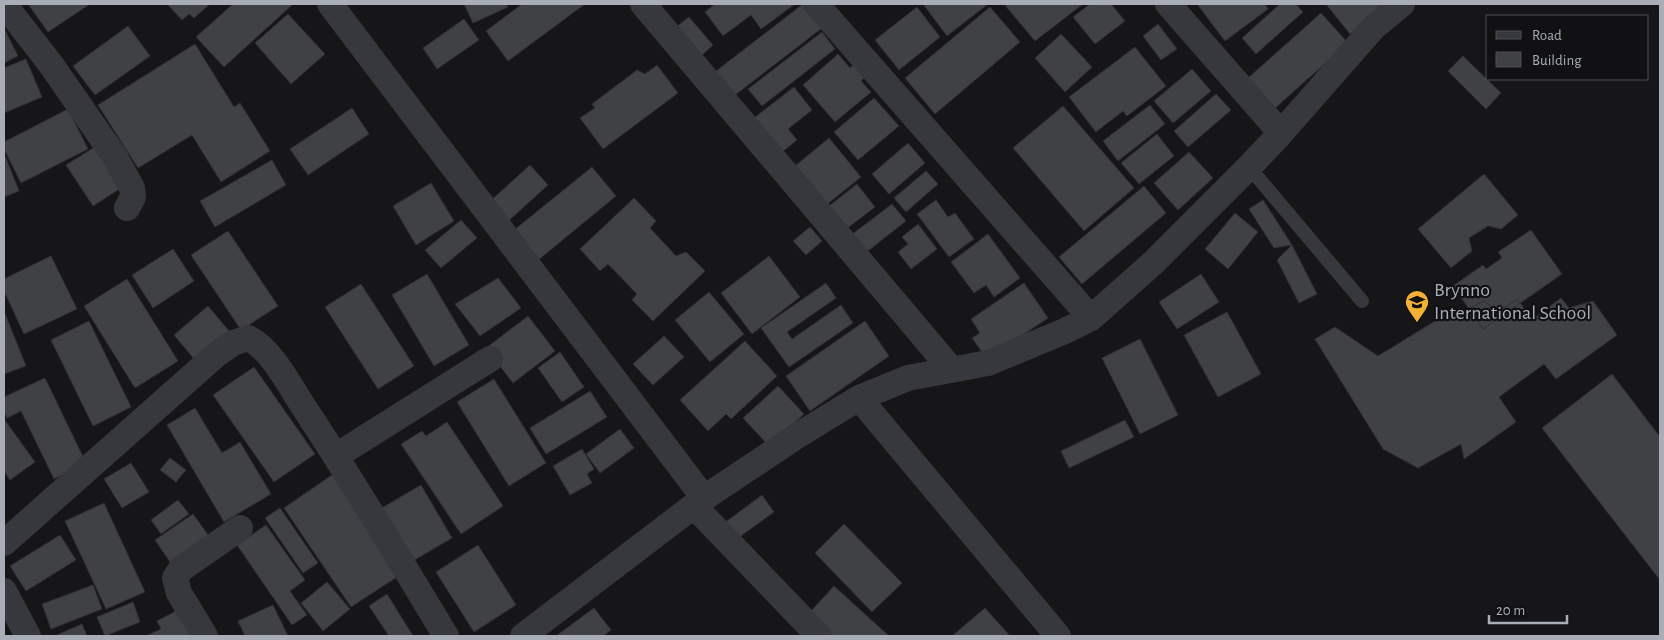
<svg xmlns="http://www.w3.org/2000/svg" width="1664" height="640" viewBox="0 0 1664 640" font-family="'Alegreya Sans',sans-serif">
<style>
.building{fill:#404145;stroke:#303034}
.lines{fill:none;stroke-linecap:round;stroke-linejoin:round}
.lane{stroke:#37383d;stroke-width:14}
.street{stroke:#37383d;stroke-width:26}
.labels{text-anchor:middle;dominant-baseline:central;stroke-width:4.5;stroke-linejoin:round;paint-order:stroke}
.poi-label{font-size:20px;fill:#a8adb8;stroke:#111113;text-anchor:start}
</style>
<rect width="100%" height="100%" fill="#161618"/>
<path class="building" d="M28 4H90L48 32Z
M167 4H210L194 18 189 14 182 20Z
M233 4H293L224 67 196 37Z
M464 4H506L508 7 473 23Z
M522 4H585L508 61 486 31Z
M715 4H795L761 29 751 15 723 36 705 12Z
M803 4 822 28 730 99 711 75Z
M923 4H988L947 36Z
M1004 4H1083L1035 41Z
M1090 4H1111L1125 21 1095 44 1073 17Z
M1197 4H1265L1268 9 1225 41Z
M1280 4H1296L1303 12 1256 54 1242 38Z
M1326 4H1396L1372 17 1350 34Z
M917 7 940 37 899 70 875 40Z
M990 7 1020 42 935 114 905 78Z
M1321 13 1348 43 1274 109 1247 79Z
M288 14 325 54 291 84 255 43Z
M689 17 713 45 700 57 675 28Z
M464 19 479 40 437 69 423 48Z
M1158 24 1177 49 1161 60 1143 36Z
M128 26 150 56 95 95 73 66Z
M4 28 18 56 4 63Z
M822 32 835 49 762 106 748 89Z
M1061 34 1092 67 1065 92 1035 58Z
M195 44 234 107 240 103 270 151 221 182 192 135 138 168 98 105Z
M1135 47 1166 86 1127 116 1123 111 1096 132 1069 97Z
M838 54 850 68 859 60 870 72 861 81 871 92 835 122 803 85Z
M1463 56 1501 93 1486 109 1448 71Z
M26 59 42 97 4 113V68Z
M657 65 678 93 603 149 580 118 595 108 592 104 637 70 645 74Z
M1192 69 1211 91 1173 123 1154 101Z
M794 87 812 110 788 129 797 140 777 156 750 121Z
M1216 94 1231 110 1188 147 1174 131Z
M874 98 899 126 858 160 834 132Z
M1150 105 1165 124 1118 161 1103 141Z
M1063 106 1134 188 1084 231 1013 148Z
M352 108 369 134 308 175 290 149Z
M68 109 88 149 21 183 4 149V142Z
M1157 134 1174 156 1139 184 1121 163Z
M829 138 861 177 826 205 795 166Z
M908 143 925 163 889 194 872 174Z
M98 145 124 186 93 206 66 165Z
M1189 152 1213 178 1178 210 1154 183Z
M4 153 19 191 4 197Z
M272 160 286 185 215 227 200 201Z
M530 165 548 185 505 224 487 204Z
M592 167 616 196 537 261 513 231Z
M926 171 938 184 906 212 894 198Z
M1484 174 1518 215 1501 229 1488 226 1469 238 1472 251 1451 268 1418 229Z
M431 183 454 221 416 245 393 206Z
M857 184 875 207 841 233 824 210Z
M1144 186 1166 213 1082 284 1059 257Z
M634 198 656 221 650 228 676 256 686 252 705 271 653 321 632 300 637 294 608 264 600 271 580 249Z
M936 200 948 217 955 213 974 239 949 257 917 214Z
M1263 200 1292 245 1274 248 1249 209Z
M892 204 906 221 864 254 850 236Z
M1235 213 1258 232 1228 269 1205 249Z
M461 220 477 238 441 268 425 250Z
M918 224 937 249 911 269 898 252 908 244 902 237Z
M810 227 822 241 806 255 793 241Z
M1531 230 1562 274 1483 329 1453 286 1483 265 1486 269 1502 258 1498 252Z
M228 231 278 306 241 330 191 255Z
M988 234 1020 278 994 297 986 285 974 293 951 262Z
M1292 245 1317 294 1299 303 1277 260Z
M173 249 194 281 153 308 132 275Z
M51 256 77 309 24 334 4 291V279Z
M769 256 800 297 752 334 721 293Z
M427 274 469 345 434 366 392 295Z
M1201 274 1219 302 1177 329 1159 302Z
M498 278 521 308 480 336 455 304Z
M127 279 178 361 135 388 84 306Z
M826 283 836 298 787 332 792 339 841 305 853 323 789 367 761 328Z
M1024 283 1048 318 987 359 972 338 980 333 971 319Z
M361 284 414 366 378 389 325 307Z
M709 292 744 334 710 362 675 320Z
M1561 298 1569 308 1593 301 1617 335 1556 379 1544 364 1499 397 1516 422 1464 459 1461 444 1418 468 1383 449 1315 339 1335 327 1378 356 1450 312 1458 314 1484 301 1499 312 1517 299 1533 319Z
M208 306 235 338 200 366 174 335Z
M4 311 26 366 4 374Z
M1227 312 1261 374 1218 397 1184 335Z
M528 316 555 351 513 383 486 348Z
M89 321 131 407 93 426 51 340Z
M865 321 889 356 810 411 786 376Z
M664 336 684 357 653 385 633 364Z
M1140 339 1178 415 1140 434 1102 358Z
M745 341 777 376 731 419 726 414 708 431 680 400Z
M560 352 584 387 562 402 538 368Z
M254 367 315 454 274 482 213 395Z
M1612 374 1660 437V580L1542 428Z
M45 378 86 463 54 479 21 411 7 418 4 411V397Z
M494 379 546 463 509 486 457 402Z
M778 386 804 414 769 446 743 418Z
M590 391 607 417 546 454 530 428Z
M195 408 222 453 240 442 271 494 224 522 167 425Z
M4 419 35 462 10 480 4 471Z
M1125 420 1134 437 1069 468 1061 451Z
M447 422 503 506 461 534 401 444 422 431 426 436Z
M620 429 634 448 600 473 586 454Z
M582 449 594 469 587 474 592 483 570 495 553 466Z
M170 458 186 470 176 482 160 470Z
M131 463 149 492 122 508 104 479Z
M332 475 400 575 351 607 284 508Z
M421 485 452 538 411 562 380 509Z
M762 495 774 512 731 543 719 527Z
M178 500 189 514 161 534 151 520Z
M104 503 145 592 106 609 65 521Z
M280 508 318 563 303 573 265 518Z
M193 514 211 539 172 565 155 540Z
M844 524 902 583 872 612 815 553Z
M266 525 305 580 290 591 307 615 292 625 237 545Z
M60 535 76 560 26 591 10 566Z
M478 545 516 605 474 632 436 572Z
M327 582 350 609 323 631 301 603Z
M93 585 102 609 51 629 42 604Z
M834 586 889 636H820L811 611Z
M387 594 413 636H389L369 606Z
M133 602 140 622 105 636 97 617Z
M273 605 288 636H245L238 621Z
M594 608 611 630 603 636H556Z
M985 608 1010 636H952Z
M180 609 192 634 187 636H146L161 629 157 621Z
M82 624 87 636H58L57 635Z"/>
<g class="lines">
<path class="lane" d="M1249 167 1362 301"/>
<path class="street" d="M4 4 52 66 115 157 132 188 133 197 127 208
M330 4 704 498
M643 4 952 370
M816 4 1091 318
M1168 4 1281 133
M859 398 1058 636
M336 456 490 359
M694 506 819 636
M4 543 217 354 233 343 248 338C271 348 291 388 305 409 354 483 400 560 446 636
M4 591 28 636
M205 636 179 593 175 578 181 569 240 528
M523 636 704 498 797 436 859 398 908 378 988 363 1065 331 1091 318 1154 262 1249 167 1281 133 1374 27 1402 4"/>
</g>
<defs>
<g id="school-pin" transform="scale(1.25)"><path d="M0 17L-7.5 6A9.5 9.5 0 1 1 7.5 6Z" fill="#f2b134" stroke="#111113"/><path d="M0-5L7-2L0 1L-7-2ZM-4 1L0 2.5L4 1V4Q0 6-4 4Z" fill="#111"/></g>
</defs>
<g fill-rule="evenodd">
<use href="#school-pin" x="1417" y="302"/>
</g>
<g class="labels">
<g class="poi-label">
<text x="1434" y="290">Brynno<tspan x="1434" dy="23">International School</tspan></text>
</g>
</g>
<rect width="1664" height="640" fill="none" stroke="#a8adb8" stroke-width="10"/>
<rect x="1486" y="15" width="162" height="65" fill="#111113" stroke="#4d4f55"/>
<rect x="1496" y="31" width="25" height="8" fill="#37383d" stroke="#4d4f55"/>
<text x="1532" y="40" font-size="15" fill="#a8adb8">Road</text>
<rect x="1496" y="52" width="25" height="15" fill="#404145" stroke="#4d4f55"/>
<text x="1532" y="65" font-size="15" fill="#a8adb8">Building</text>
<path d="M1489 615v8h78v-8" fill="none" stroke="#a8adb8" stroke-width="2.5"/>
<text x="1496" y="615" font-size="15" fill="#a8adb8" stroke="#111113" stroke-width="4" paint-order="stroke">20 m</text>
</svg>
